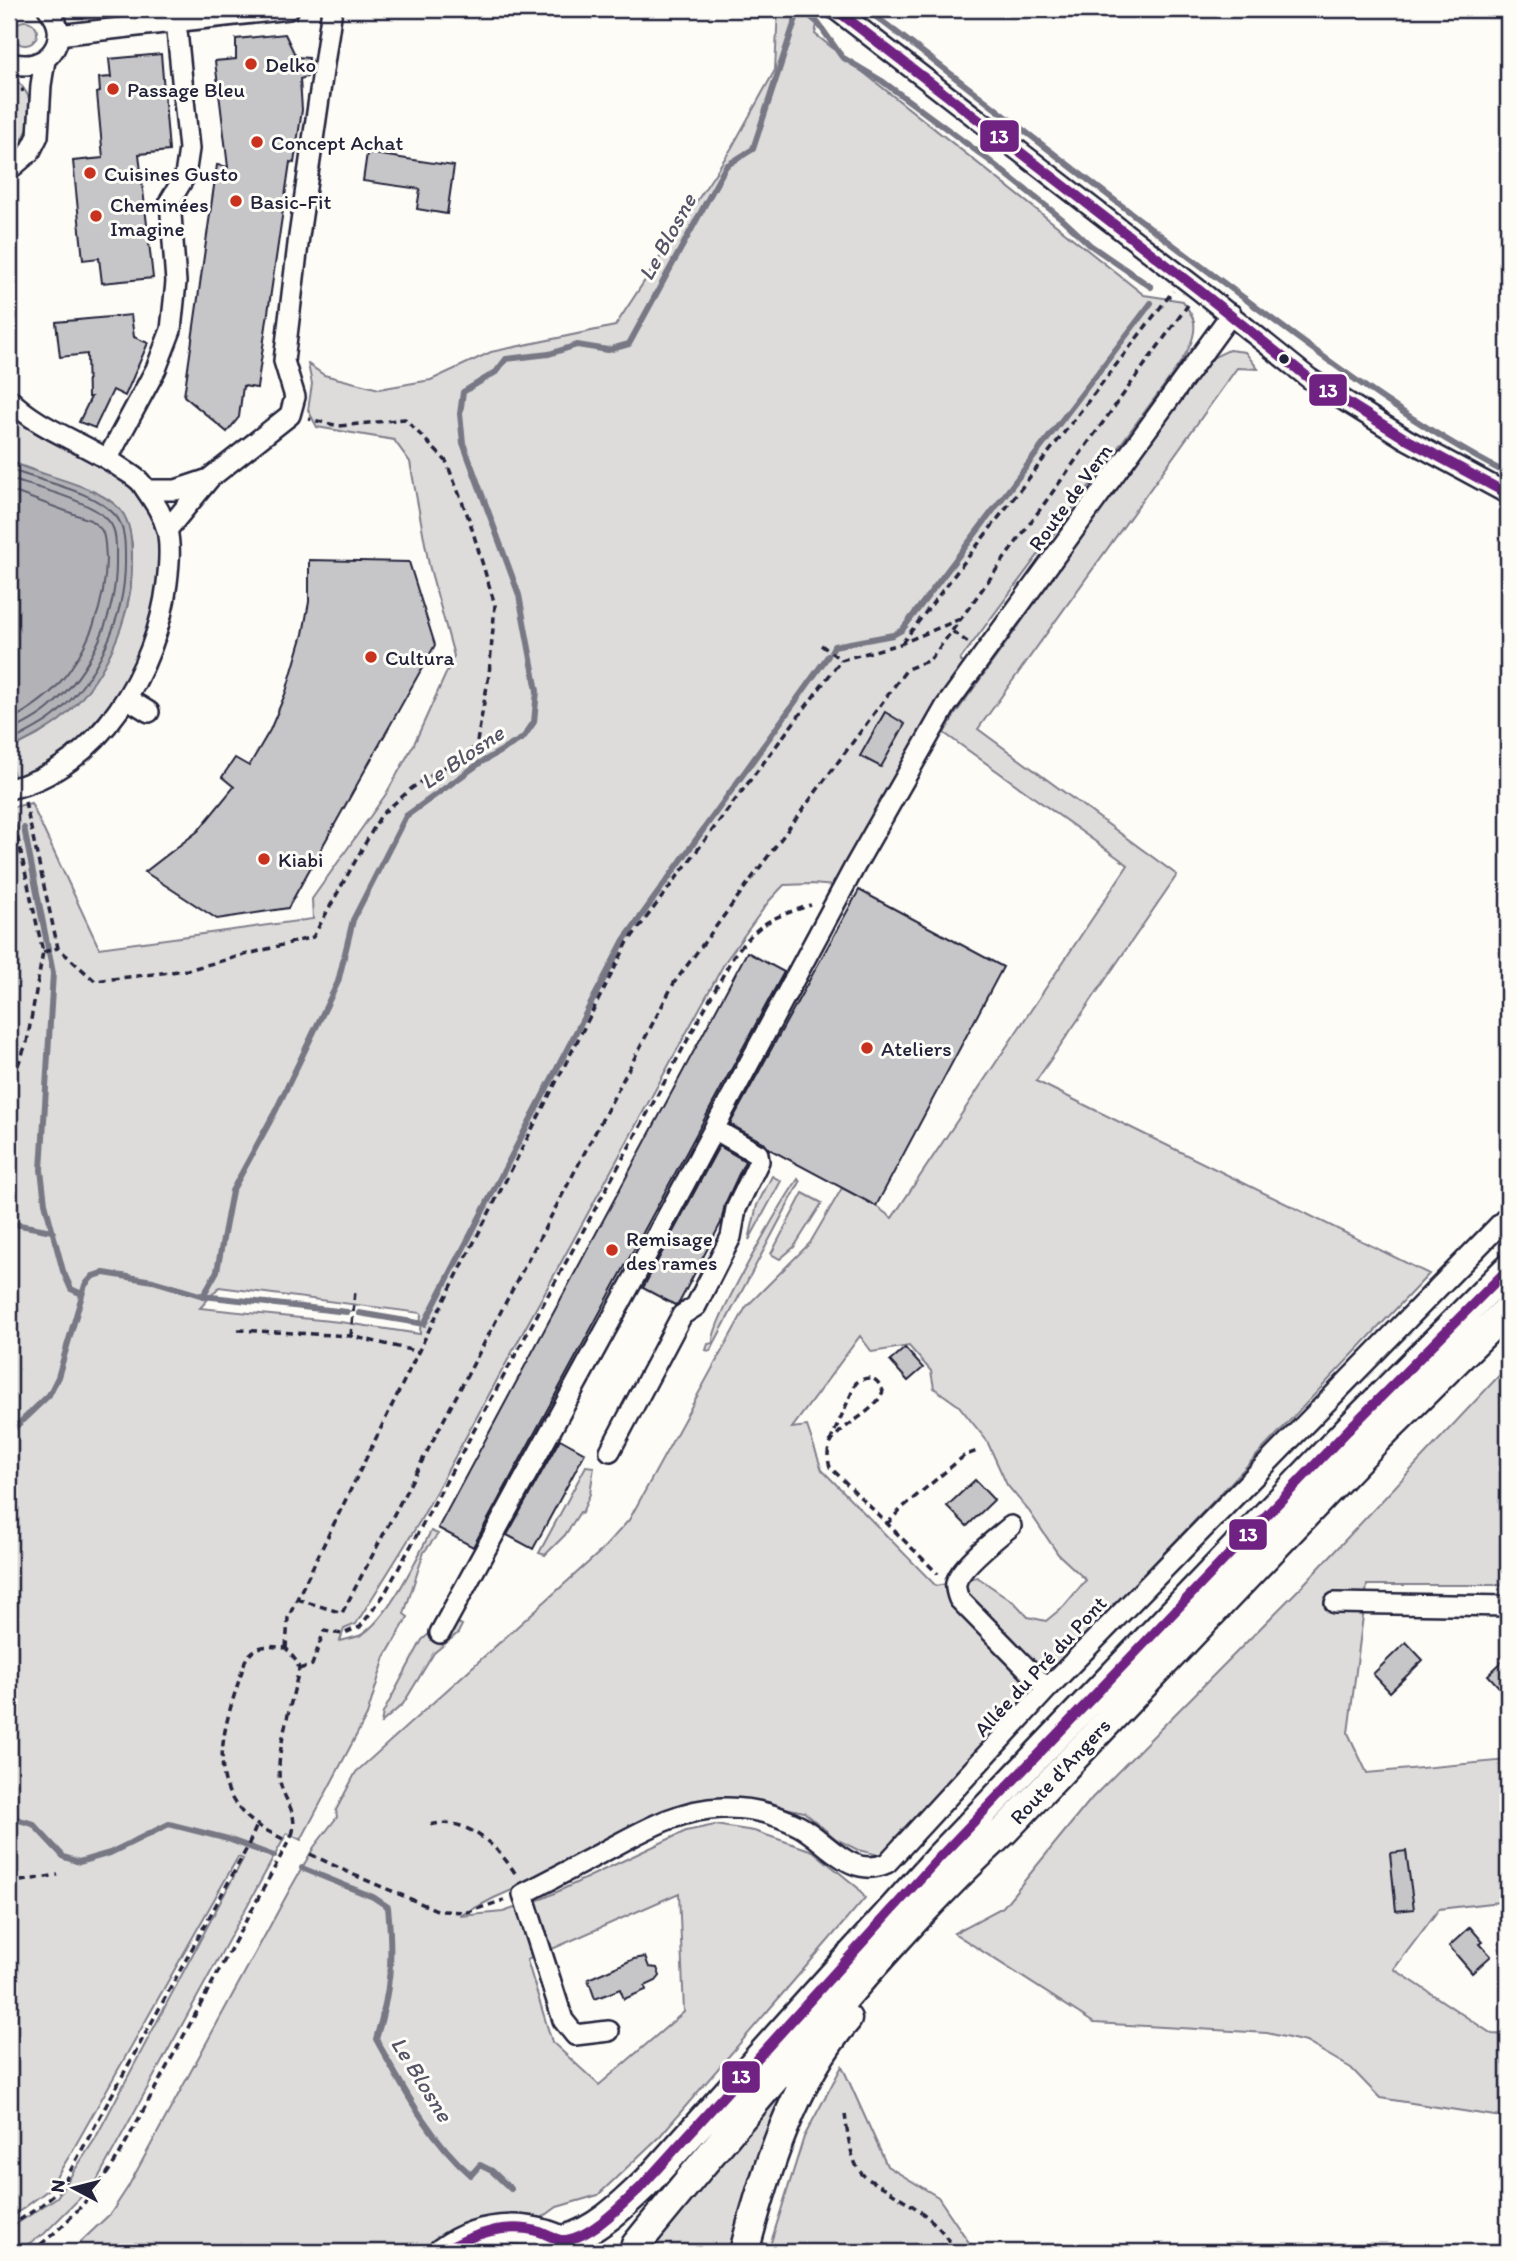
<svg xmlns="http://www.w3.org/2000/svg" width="1517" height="2261" viewBox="0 0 1517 2261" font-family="Itim,sans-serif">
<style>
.green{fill:#dddcdb;stroke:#807f8b;stroke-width:2;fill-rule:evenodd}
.water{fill:#b2b2b7;stroke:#787885;stroke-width:2}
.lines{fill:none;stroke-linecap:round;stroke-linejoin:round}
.shore{stroke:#5c5c6d;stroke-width:2}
.stream{stroke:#787885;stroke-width:6}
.building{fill:#c6c6c8;stroke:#22223b;stroke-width:2}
.minor-casing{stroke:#22223b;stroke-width:24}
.highway-casing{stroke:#22223b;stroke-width:33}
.path{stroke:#22223b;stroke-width:3.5;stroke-dasharray:7 5;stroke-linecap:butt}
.minor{stroke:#fdfcf7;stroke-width:19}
.highway{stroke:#fdfcf7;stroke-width:28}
.path-bridge{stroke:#22223b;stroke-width:3.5;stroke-dasharray:7 5;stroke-linecap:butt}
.bus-1-casing{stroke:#fdfcf7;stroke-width:16}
.bus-1{stroke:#6f2282;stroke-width:10}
.poi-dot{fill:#c8321e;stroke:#fdfcf7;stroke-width:2.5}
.bus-dot{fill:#22223b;stroke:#fdfcf7;stroke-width:2.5}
.labels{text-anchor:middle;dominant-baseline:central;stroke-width:6;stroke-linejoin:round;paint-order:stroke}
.poi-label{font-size:21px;fill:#22223b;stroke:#fdfcf7;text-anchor:start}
.street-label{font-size:21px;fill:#22223b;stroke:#fdfcf7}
.water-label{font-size:23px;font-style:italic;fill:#545466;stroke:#fdfcf7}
.line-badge{stroke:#fdfcf7;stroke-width:2.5}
.badge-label{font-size:19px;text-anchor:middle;font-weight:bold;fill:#fff}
</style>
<rect width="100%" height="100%" fill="#fdfcf7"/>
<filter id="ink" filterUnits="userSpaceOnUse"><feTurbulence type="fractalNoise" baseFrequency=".0143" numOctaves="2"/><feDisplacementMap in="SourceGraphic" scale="14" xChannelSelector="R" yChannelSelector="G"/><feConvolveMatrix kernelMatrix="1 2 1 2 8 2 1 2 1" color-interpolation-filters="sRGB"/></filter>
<g filter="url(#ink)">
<path class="green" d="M778 9H810L819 14 815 34 1144 295 1183 301C1186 307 1193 315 1194 322 1197 342 1180 363 1169 379L960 660 964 664 926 721 835 886 812 884 784 885 769 901 725 962 420 1521 356 1624 344 1629 340 1641C346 1639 355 1638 361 1635 389 1618 416 1560 431 1531L438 1534 424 1552 404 1614 408 1617 385 1657 367 1715 301 1840 287 1833 96 2182 44 2234 15 2252H9V2229L57 2197 95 2139 243 1859 238 1857 70 2155 48 2190 9 2219V808L31 803 99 948 313 919 312 899 386 794 414 744 454 656 429 565 410 462 394 440 317 427 308 410 312 384 308 364 324 375 379 389 431 380 491 352 615 326 731 149 775 70ZM219 1287 421 1313 420 1334 340 1322 200 1308Z
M13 33a12 12 0 1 1 24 0a12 12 0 1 1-24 0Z
M9 75C43 97 33 132 9 157Z
M1229 350 1245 352 1258 369 1237 368 978 729 1177 875 1036 1081 1429 1274 1147 1571 883 1856 858 1850 836 1839 804 1812 761 1803 712 1802 494 1898 460 1916 503 1912 544 1898 686 1831 715 1825 754 1831 813 1851 858 1888 865 1898 660 2136 598 2195 557 2207 539 2220 464 2227 427 2248 424 2252H70L111 2213 128 2187 289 1891 314 1847 337 1817 336 1810 356 1772 601 1551 629 1520 746 1307 810 1243 842 1188 876 1206 892 1218 1128 865 944 733 956 713 1203 368 1214 357ZM860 1336 872 1352 909 1346 931 1371 934 1388 959 1406 987 1441 1007 1485 1029 1511 1058 1554 1086 1580 1064 1606 1046 1621 1028 1617 1015 1603 977 1577 936 1586 822 1470 807 1426 792 1428ZM679 1893 684 2012 599 2085 552 2042 527 1960Z
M9 412 28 428 84 454 143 493 161 536V564L150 632 122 691 80 739 50 761 15 779 11 764 14 747 38 735 59 720 78 701 110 654 127 608 131 587 132 544 129 529 104 497 9 461Z
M772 1176 781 1181 749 1240 757 1205Z
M798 1179 800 1182 710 1351 706 1350 708 1344 713 1343C710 1323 783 1201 798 1179Z
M803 1193 822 1203 794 1247 780 1259 771 1254Z
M1508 1366V1585H1367L1348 1733 1367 1773 1508 1760V1901L1439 1909 1394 1969 1492 2034 1508 2035V2118L1380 2098 1351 2068 1306 2042 1267 2033 1094 2023 954 1933 1003 1907 1092 1798 1303 1585Z
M586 1466 594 1467 590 1494 582 1513 580 1512 565 1535 545 1555 539 1553Z
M460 1584 454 1621 462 1625 458 1633 434 1653 403 1704 381 1723 383 1713 422 1640 430 1633 444 1603Z
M842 2066 887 2166 938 2197 972 2247 973 2252H768L804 2137Z
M797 2079 735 2252H650L739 2140 786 2086Z"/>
<path class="water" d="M9 461C39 476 107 486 124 515 132 529 132 548 132 563 132 620 104 682 60 720 46 731 30 739 14 747L12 768 9 769Z"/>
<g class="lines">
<path class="shore" d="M9 469C41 482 93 490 116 516 126 528 125 549 125 563 125 618 97 679 55 715 41 727 24 733 9 743
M9 479C34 487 96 501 111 524 117 534 116 549 116 560 117 615 91 672 50 707 38 718 23 725 9 732
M9 490 90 520C94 523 100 527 102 531 106 539 105 549 106 558 106 604 88 651 57 686 43 701 27 711 9 721"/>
<path class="stream" d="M801 9 818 23 842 57 882 81 986 158 1061 218 1090 245 1151 287
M866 9C992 105 1117 204 1244 298 1330 362 1413 425 1508 474
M832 650 834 646 893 635 902 630 1151 303
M24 828 53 973 41 1170 45 1203 63 1271 71 1289 82 1294
M9 1223 52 1231
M203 1296 347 1312
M359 1313 424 1324 624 940 828 656
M9 1433 49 1395 58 1377 85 1285 93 1276 104 1273 153 1281 203 1296 217 1271 232 1191 275 1112 338 982 353 920 406 816 480 763 523 738 534 722 537 691 519 595 463 443 460 414 463 392 496 372 506 359 549 354 577 345 608 350 629 344 726 166 753 149 799 9
M9 1817 33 1824 64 1857 79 1862 110 1853 169 1824 228 1839 274 1856
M302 1868 373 1897 388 1907C393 1957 391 1991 376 2039 402 2086 429 2139 471 2175L480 2165 492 2171 511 2189"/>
</g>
<path class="building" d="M285 34 296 57 309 58 307 77 300 79 302 110 294 163 290 162 257 388 243 386 239 417 227 432 184 396 217 165 228 167 215 61 236 59V39Z
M161 54 169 151 139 154 153 278 102 283 99 258 83 260 73 161 103 158 97 93 100 92 99 78 111 77 109 59Z
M367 153 454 166 447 214 417 209 420 189 363 181Z
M131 315 134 337 148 343 125 396 113 390 95 428 79 422 91 397H88L87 354 60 357 56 322Z
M309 560 409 562 435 645 288 908 217 919 145 872 198 831 234 787 222 777 235 758 249 766 270 730 286 692 303 634 309 602Z
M885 712 905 724 881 767 860 756Z
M859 890 1003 967 876 1206 769 1149 764 1143 730 1124Z
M747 952 784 972 473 1547 438 1528Z
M719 1146 745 1161 725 1204 721 1223 679 1303 675 1305 643 1288Z
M905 1348 923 1368 908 1381 890 1361Z
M560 1439 585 1453 533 1549 507 1535Z
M975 1480 994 1500 967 1526 947 1506Z
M1406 1642 1423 1660 1390 1692 1373 1674Z
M1508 1656V1697L1488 1675Z
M1406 1851 1414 1909 1396 1911 1390 1853Z
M1470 1927 1483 1942 1480 1944 1491 1956 1472 1973 1449 1946Z
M645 1957 649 1967 657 1968 660 1976 656 1981 645 1986 646 1990 624 1999 620 1989 595 1999 588 1979 634 1959Z"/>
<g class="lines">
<g class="minor-casing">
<path id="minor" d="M835 9 1199 290 1310 379 1406 439 1508 494
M58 35 289 9
M9 62C45 76 75 39 48 9
M9 170 30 152 38 136 41 85 45 60
M9 399C41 431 85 442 121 468 128 473 137 477 142 484 152 499 162 512 167 530 171 547 169 566 167 583 157 669 99 769 9 789
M108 458 156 369 171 330 176 282 170 201 185 176 189 149 176 21
M146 490H176L209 479
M167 530 210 478 290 415 295 397 284 361 299 236 332 9
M128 699 149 712
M610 1451 682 1315 696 1306 731 1237 736 1209 759 1161 758 1154 714 1129
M1011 1526C997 1538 960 1566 956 1583 955 1589 957 1594 959 1599L1047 1689
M1335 1603 1508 1606
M440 1633 634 1278 855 866 946 706 1231 314
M609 2031 575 2035 563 2020 523 1894C550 1880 577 1866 603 1852 641 1832 678 1809 722 1808 749 1807 776 1814 799 1826 827 1841 851 1880 887 1863L1047 1689 1508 1216"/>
</g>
<g class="highway-casing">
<path id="highway" d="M563 2240C596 2232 624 2204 648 2181L937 1860 1352 1426 1508 1269
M443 2252C483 2222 537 2223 578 2250
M633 2252 636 2245C699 2167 763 2091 829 2016 885 1951 942 1887 1005 1830L1376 1440 1508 1309
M744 2252C764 2176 794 2079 847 2019"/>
</g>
<path class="path" d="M9 92 24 90
M952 631 1188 305
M902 643 1173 291
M821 645 841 660
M25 802 58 948 95 981 187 970 313 937 381 815 412 788 476 747 489 675 495 605 469 519 446 461 405 419 339 426 309 419
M43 952 58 948
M9 1088 27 1042 43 952 11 808
M238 1330 351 1336 419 1352
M351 1336 355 1291
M830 1442 856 1383C869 1374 877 1377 883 1391 871 1423 817 1427 830 1467L938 1574
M887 1524 902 1508 964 1456 980 1450
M297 1599 342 1613 674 983 907 669 930 660 952 631 970 644
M286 1648 288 1618 297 1599 430 1328 628 942 841 660 900 644 960 619
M299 1669 312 1665 324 1631 342 1634 360 1627 384 1595 734 955C761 921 771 918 811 905
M431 1825C467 1815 500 1849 517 1876
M283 1839C270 1832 256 1826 246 1816 201 1774 231 1709 245 1661 256 1643 267 1646 286 1648L297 1662 299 1669C293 1698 278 1745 279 1772 279 1798 300 1809 292 1835
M310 1854 354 1875 439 1911 468 1912 504 1900
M9 1883 58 1875
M845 2114C847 2131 850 2153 857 2167 864 2180 877 2183 888 2190 912 2205 944 2224 954 2252
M9 2227 39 2207 61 2188 246 1850 257 1825
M31 2252C67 2225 94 2195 118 2157L268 1880"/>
<use href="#minor" class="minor"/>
<use href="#highway" class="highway"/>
<path class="path-bridge" d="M268 1880 292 1835"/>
<g class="bus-1-casing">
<path id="bus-1" d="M835 9 1199 290 1310 379 1406 439 1508 494
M443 2252C471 2234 507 2222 540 2232 549 2235 556 2241 566 2240 591 2237 622 2205 640 2188L937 1860 1352 1426 1508 1269"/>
</g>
<use href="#bus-1" class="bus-1"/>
</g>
</g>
<g class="poi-dot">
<circle cx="251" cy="64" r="7"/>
<circle cx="113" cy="89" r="7"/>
<circle cx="257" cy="142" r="7"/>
<circle cx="90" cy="173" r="7"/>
<circle cx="236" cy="201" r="7"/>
<circle cx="96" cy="216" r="7"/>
<circle cx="371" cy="657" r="7"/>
<circle cx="264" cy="859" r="7"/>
<circle cx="867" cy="1048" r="7"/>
<circle cx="612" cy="1250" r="7"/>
</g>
<circle class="bus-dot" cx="1284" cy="359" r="6"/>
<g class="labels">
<g class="poi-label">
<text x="265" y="64">Delko</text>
<text x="127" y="89">Passage Bleu</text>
<text x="271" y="142">Concept Achat</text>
<text x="104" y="173">Cuisines Gusto</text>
<text x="250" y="201">Basic-Fit</text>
<text x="110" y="204">Cheminées<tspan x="110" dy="24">Imagine</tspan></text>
<text x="385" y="657">Cultura</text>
<text x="278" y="859">Kiabi</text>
<text x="881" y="1048">Ateliers</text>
<text x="626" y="1238">Remisage<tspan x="626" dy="24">des rames</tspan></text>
</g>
<g class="street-label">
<text transform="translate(1070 497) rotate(-54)">Route de Vern</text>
<text transform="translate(1040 1666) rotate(-47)">Allée du Pré du Pont</text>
<text transform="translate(1060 1771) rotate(-47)">Route d'Angers</text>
</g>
<g class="water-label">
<text transform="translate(667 237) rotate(-61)">Le Blosne</text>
<text transform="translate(462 757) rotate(-34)">Le Blosne</text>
<text transform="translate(422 2079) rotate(58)">Le Blosne</text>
</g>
</g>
<g class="line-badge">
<rect x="979" y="119" width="41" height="34" rx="7" fill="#6f2282"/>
<rect x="1308" y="373" width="40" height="34" rx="7" fill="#6f2282"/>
<rect x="1228" y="1518" width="40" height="33" rx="7" fill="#6f2282"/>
<rect x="721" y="2060" width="40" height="34" rx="7" fill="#6f2282"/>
</g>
<g class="badge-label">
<text x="999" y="143">13</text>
<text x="1328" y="397">13</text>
<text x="1248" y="1541">13</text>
<text x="741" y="2083">13</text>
</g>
<rect width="1517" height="2261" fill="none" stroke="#fdfcf7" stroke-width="35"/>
<rect x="18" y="18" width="1482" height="2226" fill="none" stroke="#22223b" stroke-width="2.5" filter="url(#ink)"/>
<g transform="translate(74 2188) rotate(277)" stroke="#fdfcf7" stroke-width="5" paint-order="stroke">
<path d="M0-5L12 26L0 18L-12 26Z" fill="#22223b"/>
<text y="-10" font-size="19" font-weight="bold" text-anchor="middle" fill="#22223b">N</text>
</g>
</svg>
